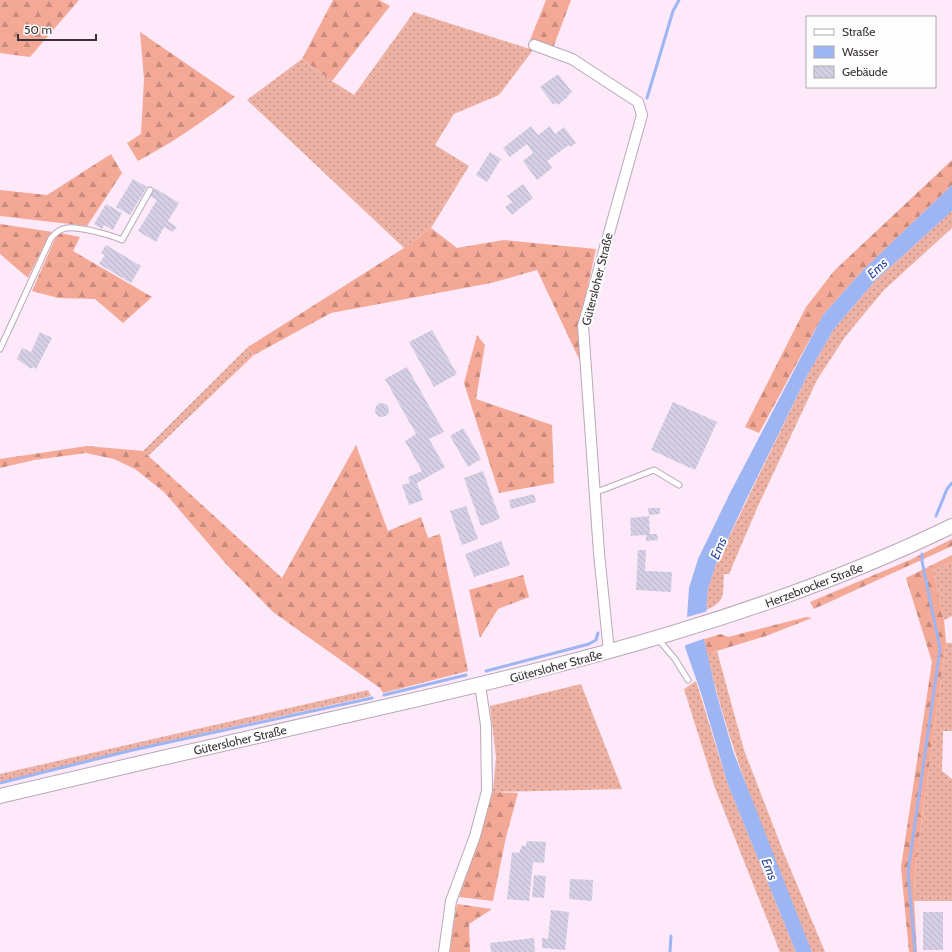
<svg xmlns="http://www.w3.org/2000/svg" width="952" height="952" viewBox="0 0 952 952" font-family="Cabin,sans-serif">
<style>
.grass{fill:url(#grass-dots)}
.forest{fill:url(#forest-firs)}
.water{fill:#9db5f3}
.pier{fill:#fde9fa}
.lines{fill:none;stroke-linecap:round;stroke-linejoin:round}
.stream{stroke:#9db5f3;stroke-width:3}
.building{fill:url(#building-back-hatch)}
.service-casing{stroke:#baa8b7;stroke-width:7}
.minor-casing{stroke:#baa8b7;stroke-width:12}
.secondary-casing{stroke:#baa8b7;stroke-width:16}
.service{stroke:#fff;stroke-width:5}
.minor{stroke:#fff;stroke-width:10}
.secondary{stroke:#fff;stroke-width:14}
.labels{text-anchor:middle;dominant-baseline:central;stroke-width:4;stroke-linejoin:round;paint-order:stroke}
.street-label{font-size:12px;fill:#383137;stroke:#fdfdfd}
.water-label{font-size:13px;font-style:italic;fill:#2d479f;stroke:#fdfdfd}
</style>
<defs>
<pattern id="grass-dots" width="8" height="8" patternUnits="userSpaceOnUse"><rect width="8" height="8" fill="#edb2a4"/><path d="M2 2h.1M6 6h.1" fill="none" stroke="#c19186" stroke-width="1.8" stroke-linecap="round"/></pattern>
<pattern id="forest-firs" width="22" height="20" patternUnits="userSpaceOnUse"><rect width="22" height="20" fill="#f4a997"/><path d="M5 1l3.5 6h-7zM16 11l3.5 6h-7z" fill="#c78a7c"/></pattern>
<pattern id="building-back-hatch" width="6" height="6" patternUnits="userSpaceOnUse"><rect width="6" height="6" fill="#d5cfe5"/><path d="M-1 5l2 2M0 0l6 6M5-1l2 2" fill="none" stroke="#b8b2c5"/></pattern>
</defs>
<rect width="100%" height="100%" fill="#fde9fa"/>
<path class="grass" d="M414 12 533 50 499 95 454 114 435 145 469 166 431 228 404 248 247 100 302 59 332 81 354 95Z
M952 211V228L884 290 845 337 817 380 758 506 729 574H724C722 595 727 601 706 610L708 589 716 564 808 374 834 329 875 281Z
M248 347 254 355 148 456 143 451Z
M952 561V616L944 620 933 570Z
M946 643H952V731H943L942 771 952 779V901H914L915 868Z
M717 651 744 750 783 851 825 952H812C772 854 731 757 707 654Z
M696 681 728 785 796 952H780L715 788 684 689Z
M581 684 622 789 493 792 496 757 490 706Z
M368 690 371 696 133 749 0 782V774Z"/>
<path class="forest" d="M0 0H79L30 57 0 53Z
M333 0H379L390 6 332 81 302 59Z
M546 0H571L553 48 530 40Z
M140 32 235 97C204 121 172 143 138 161L127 143 141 134 144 79Z
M111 154 122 173 87 226 0 216V190L47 195Z
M952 160V185L863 270 823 315 759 433 745 427 806 307 834 271Z
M0 224 53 232 48 237 28 278 0 254Z
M431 228 457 248 504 240 596 249 579 327 580 361 537 270 491 283 331 313 254 355 248 347 404 248Z
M60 233 80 237 73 251 152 297 123 323 95 299 58 298 32 291 55 239Z
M477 335 485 345 476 399 552 425 554 483 499 493 464 383Z
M356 445 388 531 421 517 428 538 440 534 468 671 383 693 380 688 273 612 226 564 164 492 135 469 114 459 86 453 34 460 0 468V459L87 446 143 451 282 578Z
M952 539V546L814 609 810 602 912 559Z
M952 555V561L933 570 944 620 946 643 915 868 914 901 917 952H909L901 867 932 662 906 578Z
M523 575 529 597 498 609 480 638 469 590Z
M806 617 812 618 766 636 707 654 704 639 721 634 728 637Z
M493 792 518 793 506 837 493 901 459 897Z
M457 904 492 909 469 924 470 952H449Z"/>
<path class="water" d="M952 185V211L875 281 834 329 808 374 745 502 716 564 708 589 704 639 716 692 733 751 812 952H796L728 785 702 696 685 647 689 588 698 559 730 493 823 315 863 270Z"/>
<path class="pier" d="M708 611 706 638 683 646 684 618Z"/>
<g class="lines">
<path class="stream" d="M647 98 673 11 679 0
M936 516 947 489 952 483
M486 671 589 644 596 640 598 633
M384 695 466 675
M0 783 133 750 372 698
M670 952 671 936
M915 952 908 872 940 649 922 561V554"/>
</g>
<path class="building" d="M558 74 572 92 568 95 569 96 558 105 556 103 553 104 540 87Z
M531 126 538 135 550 126 555 134 564 127 576 143 570 147 569 145 547 161 552 168 537 180 523 161 533 153 527 144 510 157 503 148Z
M490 152 501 159 487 182 476 175Z
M133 179 147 187 130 215 116 207Z
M523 184 533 198 512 215 505 207 512 202 507 196Z
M155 188 179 203 168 221 177 227 173 232 164 227 156 242 138 231 157 200 150 196Z
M106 204 122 213 113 230 104 225 102 229 94 224Z
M106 245 141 266 131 283 99 264 105 255 101 253Z
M432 330 457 374 434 387 409 342Z
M40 332 52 338 36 369 32 367 31 369 17 359 22 348 31 352Z
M407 367 444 432 429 439 445 467 417 483 423 500 409 505 402 485 410 483 408 477 422 471 405 441 416 434 385 379Z
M673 402 717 422 695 470 651 450Z
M375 410a7 7 0 1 1 14 0a7 7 0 1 1-14 0Z
M463 428 481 459 468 467 450 436Z
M483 471 500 519 481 526 464 478Z
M534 494 536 502 511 509 509 500Z
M466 506 478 539 462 545 450 511Z
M648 508H660V514L649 515Z
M649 516 650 534H657L658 540 646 541V535L631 536 630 518Z
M501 541 510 565 474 577 465 554Z
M638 550H646L645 571 672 572 671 592 636 590Z
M527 841 546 842 544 863 533 862 529 901 507 899 512 852 519 853 522 846H526Z
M534 875 546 876 544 898 532 897Z
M570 879 593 880 592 901 569 899Z
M551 910 569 912 565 950 542 948V938L548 939Z
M923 912H943V950H923Z
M534 938 535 952H491L490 943Z"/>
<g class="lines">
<g class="service-casing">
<path id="service" d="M0 349 51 238C56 233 59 229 67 228 78 226 111 235 122 240L150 190
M596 491 602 490 654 470 679 485
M658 639 675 659 688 680"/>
</g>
<g class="minor-casing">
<path id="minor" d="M534 45 572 59 638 102 642 115 583 326 599 553 609 652
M444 952 451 901 475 836 487 791 486 725 480 685"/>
</g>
<g class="secondary-casing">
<path id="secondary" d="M0 796C129 765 259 736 388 706 581 662 773 613 952 526"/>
</g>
<use href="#service" class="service"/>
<use href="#minor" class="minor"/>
<use href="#secondary" class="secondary"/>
</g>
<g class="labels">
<g class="street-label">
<text transform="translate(597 279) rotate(-76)">Gütersloher Straße</text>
<text transform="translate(814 585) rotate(-21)">Herzebrocker Straße</text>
<text transform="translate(556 666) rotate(-15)">Gütersloher Straße</text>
<text transform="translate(240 740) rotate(-13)">Gütersloher Straße</text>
</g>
<g class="water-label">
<text transform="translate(877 268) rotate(-43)">Ems</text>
<text transform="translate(718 548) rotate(-67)">Ems</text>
<text transform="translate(770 869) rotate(68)">Ems</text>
</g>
</g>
<rect x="806" y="16" width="130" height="72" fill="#fdfdfd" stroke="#aeabae"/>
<rect x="814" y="29" width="20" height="6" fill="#ffffff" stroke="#aeabae"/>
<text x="842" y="36" font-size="12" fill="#383137">Straße</text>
<rect x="814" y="46" width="20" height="12" fill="#9db5f3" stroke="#aeabae"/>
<text x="842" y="56" font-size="12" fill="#383137">Wasser</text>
<rect x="814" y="66" width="20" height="12" fill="url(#building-back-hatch)" stroke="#aeabae"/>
<text x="842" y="76" font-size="12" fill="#383137">Gebäude</text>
<path d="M18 34v6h78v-6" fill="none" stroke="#383137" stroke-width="2"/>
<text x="24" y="34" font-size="12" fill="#383137" stroke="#fdfdfd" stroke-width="3" paint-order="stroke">50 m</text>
</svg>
